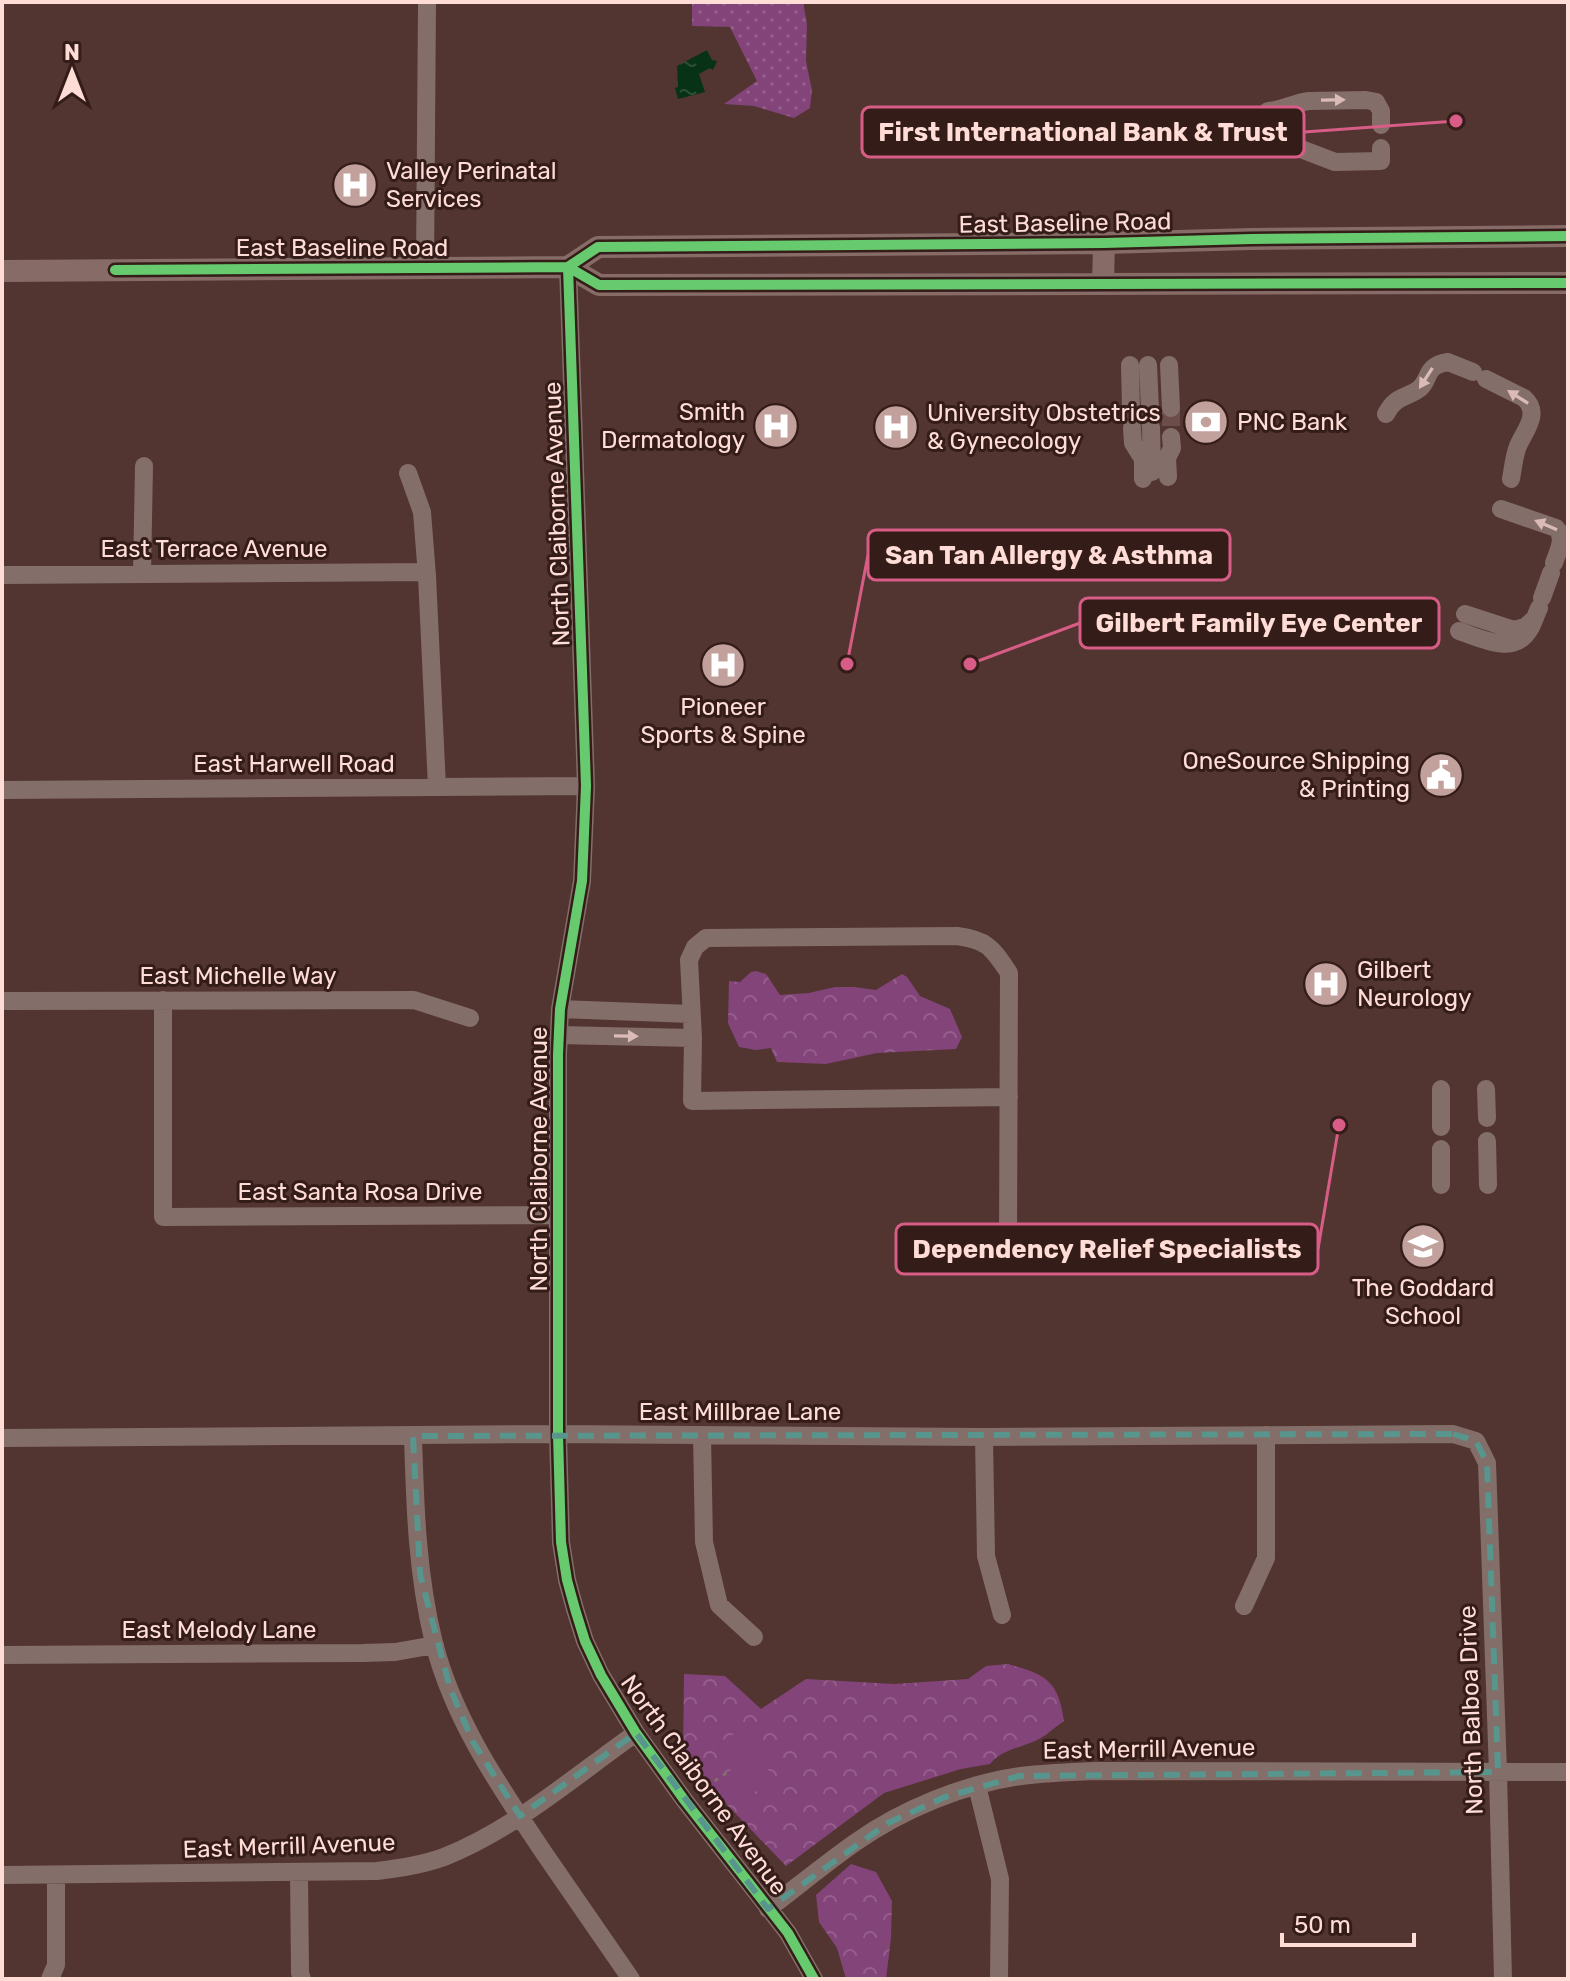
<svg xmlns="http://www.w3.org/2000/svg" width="1570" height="1981" viewBox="0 0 1570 1981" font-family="Rubik,sans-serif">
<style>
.grass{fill:url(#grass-dots)}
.park{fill:url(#park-crowns)}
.garden{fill:#83447a}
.water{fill:url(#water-ripples)}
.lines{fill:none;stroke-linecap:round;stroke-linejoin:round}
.minor-tunnel{stroke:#6c4d49;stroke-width:18;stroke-dasharray:18 9;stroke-linecap:butt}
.path{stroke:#846e6b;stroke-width:3;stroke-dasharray:4 6;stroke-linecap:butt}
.minor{stroke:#846e6a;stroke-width:18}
.major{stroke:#866b67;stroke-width:22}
.cycleway-casing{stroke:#341c18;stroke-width:15}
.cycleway{stroke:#67ca6e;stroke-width:10}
.oneway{fill:#dabbb6}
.marked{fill:none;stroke:#57958d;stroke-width:6;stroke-dasharray:16 10;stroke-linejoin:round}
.labels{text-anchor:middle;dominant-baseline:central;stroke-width:6;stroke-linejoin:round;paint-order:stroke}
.poi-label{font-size:24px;fill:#ffdcd6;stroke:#341c18;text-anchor:start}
.street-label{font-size:24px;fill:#ffdcd6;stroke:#341c18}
.leader{fill:none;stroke:#d75d86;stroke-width:3}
.callout-dot{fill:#d75d86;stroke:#341c18;stroke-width:3}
.callout{fill:#341c18;stroke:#d75d86;stroke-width:3}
.callout-label{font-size:26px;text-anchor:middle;font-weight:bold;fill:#ffdcd6}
</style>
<defs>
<pattern id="grass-dots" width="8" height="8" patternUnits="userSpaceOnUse" patternTransform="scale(2)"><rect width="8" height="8" fill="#83447a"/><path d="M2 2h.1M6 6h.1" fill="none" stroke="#965e8c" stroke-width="1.8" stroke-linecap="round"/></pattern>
<pattern id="park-crowns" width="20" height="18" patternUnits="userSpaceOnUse" patternTransform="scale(2)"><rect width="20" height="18" fill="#83447a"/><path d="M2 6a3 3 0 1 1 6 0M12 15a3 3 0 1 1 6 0" fill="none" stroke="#965e8c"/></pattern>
<pattern id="water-ripples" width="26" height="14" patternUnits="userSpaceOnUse" patternTransform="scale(2)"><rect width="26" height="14" fill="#073215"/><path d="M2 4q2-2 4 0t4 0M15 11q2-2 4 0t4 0" fill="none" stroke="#2c4f36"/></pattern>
</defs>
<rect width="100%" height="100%" fill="#523430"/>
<path class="grass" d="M692 2H803L807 24 806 61 812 90 810 108 794 118 754 106 724 104 757 81 730 27 692 26Z"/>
<path class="park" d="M756 971 766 974 780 995 809 993 835 987H854L876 990 902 974 907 977 920 996 950 1009 962 1037 956 1049 877 1053 826 1064 777 1062 771 1048 756 1050 739 1047 728 1023 729 981 740 982 751 972Z
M1008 1664C1046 1675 1058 1680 1064 1721 1055 1727 1046 1736 1037 1740 1021 1748 1002 1749 990 1764L961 1769 884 1793 786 1866 683 1759 684 1674 725 1676 761 1709 806 1679 894 1684 968 1679 986 1666Z
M851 1864 876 1872 892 1901 891 1938 886 1979H846L837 1948 819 1922 816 1895Z"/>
<path class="garden" d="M749 1726 774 1783 743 1797 718 1743Z"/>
<path class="water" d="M707 50 712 60 717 61 713 70 710 68 699 74 705 92 678 99 675 88 678 87 677 66Z"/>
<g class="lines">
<path class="minor-tunnel" d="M1171 408V437
M1141 409 1142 427"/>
<path class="path" d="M698 1792 731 1770"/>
<path class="minor" d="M1268 111C1282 110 1294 103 1309 101L1366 100 1376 102 1381 111V125
M1274 148 1301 149 1335 162 1381 161V148
M568 267 586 786 582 881 560 1009 558 1055V1434L561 1542 567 1580 575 1609 585 1641 601 1675 636 1733 685 1801 788 1933 814 1979
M425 268 427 2
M1130 365 1131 410
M1148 365 1150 409
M1169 365 1171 408
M1486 379 1524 398C1541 413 1525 430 1518 446 1514 456 1513 468 1511 479
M1386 414C1395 397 1402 399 1416 391 1432 382 1422 366 1448 362L1473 372
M1151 427 1152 472
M1132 428 1133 443 1143 459V479
M408 473 422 512 427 576 437 787
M1168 477 1167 458 1172 448 1171 437
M1501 509 1556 528C1566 538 1558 551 1554 563
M142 574 144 466
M2 575 426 572
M1542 598 1551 573
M1465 614 1514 630 1525 627 1533 620
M1459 631C1483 639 1515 657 1531 627 1534 621 1536 615 1539 608
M2 790 586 786
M163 1000V1217L558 1215
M2 1001 414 1000 470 1018
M560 1009 691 1014
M559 1035 693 1038
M1486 1089 1487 1118
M1441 1127V1089
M1487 1141 1488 1185
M1441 1149V1185
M1008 1243 1009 973C992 948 988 940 957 936L706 938 695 947 689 960 693 1038 692 1101 1009 1097
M702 1435 704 1542 719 1605 754 1637
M413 1436C415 1506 417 1575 434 1643 454 1721 500 1787 544 1853 573 1895 602 1937 631 1979
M984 1437 986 1556 1002 1615
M2 1438 558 1434 984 1437 1453 1434 1476 1441 1487 1463 1498 1772 1503 1979
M1244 1606 1266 1558V1435
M2 1655 363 1653 395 1652 435 1645
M977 1786 1000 1879 999 1979
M299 1872 300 1973 302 1979
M2 1875 377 1871C400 1868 422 1865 444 1857 513 1830 575 1776 636 1733
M768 1909C797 1887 826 1863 856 1842 903 1809 964 1784 1021 1776 1045 1773 1070 1772 1095 1771L1568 1772
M50 1979 56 1965V1875"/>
<path class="major" d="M568 267 598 247 1104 243 1251 239 1568 236
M2 271 568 267 599 285 1568 283
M1103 284 1104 243"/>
<g class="cycleway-casing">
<path id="cycleway" d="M568 267 586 786 582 881 560 1009 558 1055V1434L561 1542 567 1580 575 1609 585 1641 601 1675 636 1733 685 1801 788 1933 814 1979
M568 267 598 247 1104 243 1251 239 1568 236
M115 270 568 267 599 285 1568 283"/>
</g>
<use href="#cycleway" class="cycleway"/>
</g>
<defs><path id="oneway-solid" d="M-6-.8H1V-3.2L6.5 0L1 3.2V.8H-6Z" transform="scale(2)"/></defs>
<g class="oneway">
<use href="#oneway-solid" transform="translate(1333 100) rotate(-1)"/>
<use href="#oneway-solid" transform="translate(1426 378) rotate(123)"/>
<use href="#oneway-solid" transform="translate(1518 397) rotate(-148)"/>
<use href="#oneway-solid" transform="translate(1546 525) rotate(-157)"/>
<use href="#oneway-solid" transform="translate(626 1036) rotate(1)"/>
</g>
<path class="marked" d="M1453 1434 1476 1441 1487 1463 1498 1772 1019 1776 945 1797 888 1823 768 1909 636 1733 520 1816 473 1742 450 1688 420 1574 413 1436Z"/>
<defs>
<g id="hospital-disc" transform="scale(2.3)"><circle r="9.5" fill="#c2a19c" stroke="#341c18"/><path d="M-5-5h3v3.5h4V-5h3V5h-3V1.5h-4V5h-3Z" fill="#fff"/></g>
<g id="bank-disc" transform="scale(2.3)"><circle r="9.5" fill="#c2a19c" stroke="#341c18"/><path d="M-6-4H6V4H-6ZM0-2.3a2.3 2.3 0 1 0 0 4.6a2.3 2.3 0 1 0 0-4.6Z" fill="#fff"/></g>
<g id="civic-disc" transform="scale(2.3)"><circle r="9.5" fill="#c2a19c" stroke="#341c18"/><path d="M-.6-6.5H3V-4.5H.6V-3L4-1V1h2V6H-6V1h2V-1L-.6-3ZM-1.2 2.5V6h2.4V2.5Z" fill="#fff"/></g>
<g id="school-disc" transform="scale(2.3)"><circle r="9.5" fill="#c2a19c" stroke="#341c18"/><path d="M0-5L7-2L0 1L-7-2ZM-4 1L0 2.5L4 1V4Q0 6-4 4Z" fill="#fff"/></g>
</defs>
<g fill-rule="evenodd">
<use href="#hospital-disc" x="355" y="185"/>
<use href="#bank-disc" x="1206" y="422"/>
<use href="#hospital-disc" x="776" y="426"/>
<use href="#hospital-disc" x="896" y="427"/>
<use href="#hospital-disc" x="723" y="665"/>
<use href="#civic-disc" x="1441" y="775"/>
<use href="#hospital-disc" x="1326" y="984"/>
<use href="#school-disc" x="1423" y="1246"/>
</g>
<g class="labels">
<g class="poi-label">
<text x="386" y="171">Valley Perinatal<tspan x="386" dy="28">Services</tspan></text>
<text x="745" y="412" text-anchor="end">Smith<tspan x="745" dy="28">Dermatology</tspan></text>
<text x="927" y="413">University Obstetrics<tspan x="927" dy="28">&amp; Gynecology</tspan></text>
<text x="1237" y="422">PNC Bank</text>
<text x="723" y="707" text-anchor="middle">Pioneer<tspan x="723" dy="28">Sports &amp; Spine</tspan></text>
<text x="1410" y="761" text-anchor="end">OneSource Shipping<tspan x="1410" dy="28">&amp; Printing</tspan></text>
<text x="1357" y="970">Gilbert<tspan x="1357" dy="28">Neurology</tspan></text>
<text x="1423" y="1288" text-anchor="middle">The Goddard<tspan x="1423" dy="28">School</tspan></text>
</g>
<g class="street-label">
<text transform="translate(1065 223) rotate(-1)">East Baseline Road</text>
<text x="342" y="248">East Baseline Road</text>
<text transform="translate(557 514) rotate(-92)">North Claiborne Avenue</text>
<text x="214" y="549">East Terrace Avenue</text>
<text x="294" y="764">East Harwell Road</text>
<text x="238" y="976">East Michelle Way</text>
<text transform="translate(539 1159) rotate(-90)">North Claiborne Avenue</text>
<text x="360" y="1192">East Santa Rosa Drive</text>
<text x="740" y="1412">East Millbrae Lane</text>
<text x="219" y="1630">East Melody Lane</text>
<text transform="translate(1471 1710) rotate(-92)">North Balboa Drive</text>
<text transform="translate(1149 1749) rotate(-1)">East Merrill Avenue</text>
<text transform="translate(704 1785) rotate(54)">North Claiborne Avenue</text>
<text transform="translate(289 1846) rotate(-2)">East Merrill Avenue</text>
</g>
</g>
<path class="leader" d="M1456 121L1304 132M847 664L868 555M970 664L1080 623M1339 1125L1318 1249"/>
<g class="callout-dot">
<circle cx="1456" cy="121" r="8"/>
<circle cx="847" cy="664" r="8"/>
<circle cx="970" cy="664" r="8"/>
<circle cx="1339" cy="1125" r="8"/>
</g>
<g class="callout">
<rect x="862" y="107" width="442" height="50" rx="8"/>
<rect x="868" y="530" width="362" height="50" rx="8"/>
<rect x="1080" y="598" width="359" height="50" rx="8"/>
<rect x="896" y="1224" width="422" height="50" rx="8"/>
</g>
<g class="callout-label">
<text x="1083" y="141">First International Bank &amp; Trust</text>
<text x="1049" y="564">San Tan Allergy &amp; Asthma</text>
<text x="1259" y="632">Gilbert Family Eye Center</text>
<text x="1107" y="1258">Dependency Relief Specialists</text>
</g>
<rect width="1570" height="1981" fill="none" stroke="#ffdcd6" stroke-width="8"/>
<g transform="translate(72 72)" stroke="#341c18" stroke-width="6" paint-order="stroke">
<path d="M0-6L14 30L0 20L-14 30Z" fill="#ffdcd6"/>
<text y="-12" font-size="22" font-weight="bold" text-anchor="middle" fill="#ffdcd6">N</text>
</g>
<path d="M1282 1933v12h132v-12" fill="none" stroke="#ffdcd6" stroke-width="4"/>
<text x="1294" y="1933" font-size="24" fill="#ffdcd6" stroke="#341c18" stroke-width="6" paint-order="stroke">50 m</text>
</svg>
